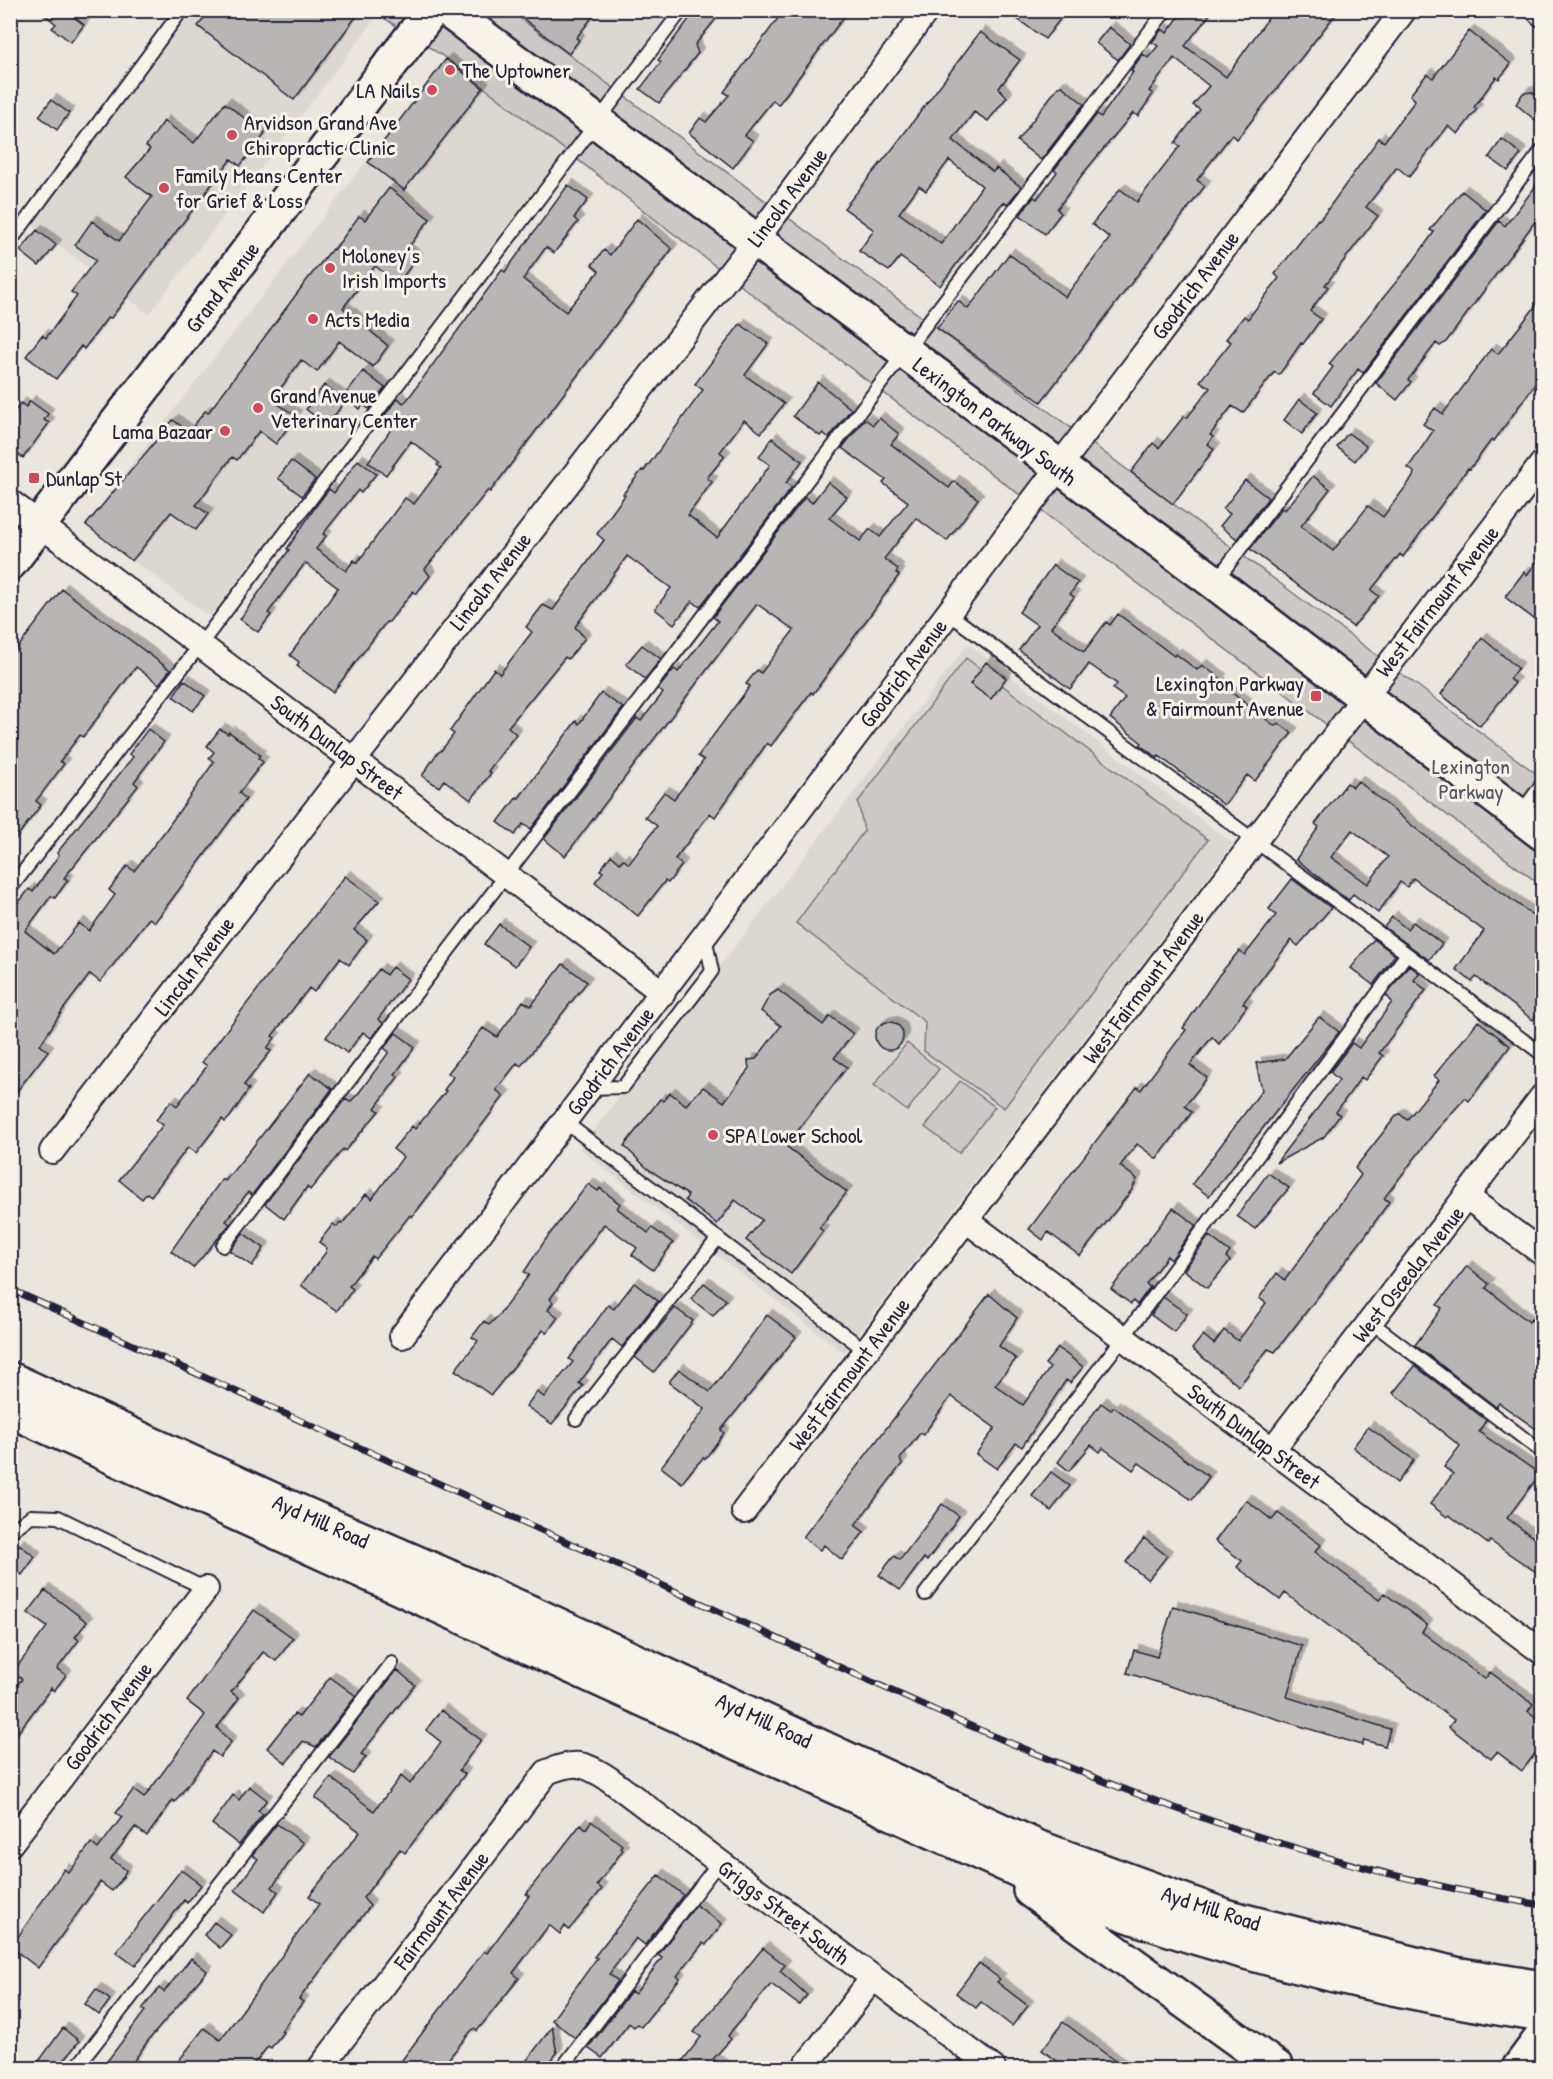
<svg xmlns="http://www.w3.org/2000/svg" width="1553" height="2079" viewBox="0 0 1553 2079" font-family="'Patrick Hand',sans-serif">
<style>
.built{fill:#dbd8d2}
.green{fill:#cdc9c6;stroke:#787680;stroke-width:1.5}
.building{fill:#b8b6b5;stroke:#22223b;stroke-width:1.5;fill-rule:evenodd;filter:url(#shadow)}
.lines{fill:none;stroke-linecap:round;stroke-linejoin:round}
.lane-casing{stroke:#22223b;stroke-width:16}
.street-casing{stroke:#22223b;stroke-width:28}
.secondary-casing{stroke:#22223b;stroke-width:38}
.lane{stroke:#f7f3e8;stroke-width:12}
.street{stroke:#f7f3e8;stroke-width:24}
.secondary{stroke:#f7f3e8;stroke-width:33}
.rail-casing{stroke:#22223b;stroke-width:7}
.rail{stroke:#f7f3e8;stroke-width:4.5;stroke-dasharray:14;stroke-linecap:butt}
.poi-dot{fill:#d1495b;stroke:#f7f3e8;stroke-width:2}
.labels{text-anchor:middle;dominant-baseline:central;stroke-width:6;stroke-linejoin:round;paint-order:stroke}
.poi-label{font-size:22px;fill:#22223b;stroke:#f7f3e8;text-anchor:start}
.street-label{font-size:22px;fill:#22223b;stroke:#f7f3e8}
.park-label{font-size:22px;fill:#555465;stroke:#f7f3e8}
</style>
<defs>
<filter id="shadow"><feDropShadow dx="5.5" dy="-5.5" stdDeviation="0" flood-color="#0004"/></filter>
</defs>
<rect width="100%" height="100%" fill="#eae6de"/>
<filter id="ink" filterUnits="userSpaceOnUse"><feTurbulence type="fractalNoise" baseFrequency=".0167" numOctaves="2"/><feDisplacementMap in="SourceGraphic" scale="12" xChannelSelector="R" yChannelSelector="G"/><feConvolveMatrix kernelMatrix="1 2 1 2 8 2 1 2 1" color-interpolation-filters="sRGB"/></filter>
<g filter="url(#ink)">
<path class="built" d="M373 10 379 14 149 314 28 222 189 11Z
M511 11H676L617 89Z
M446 58 565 150 210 617 85 525Z
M968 644 1233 844 844 1353 579 1149Z"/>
<path class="green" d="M373 11H510L1542 778V886L753 295 446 58Z
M966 658 1208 840 1004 1108 924 1051 925 1022 796 923 864 831 858 802Z
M907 1043 939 1069 907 1111 874 1085Z
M960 1081 995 1107 959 1153 925 1127Z"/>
<path class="building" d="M39 10H65L84 25 71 42 52 28 56 24Z
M210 10H361L294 100 198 26Z
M512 10H598L576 38 579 40 569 54Z
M696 10H723L695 45 698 53 659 103 640 89 661 62 658 60Z
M784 10H849L778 105 773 100 745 135 753 141 733 168 689 133 700 118 706 122 729 95 724 92Z
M1005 10H1067L1045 39Z
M1184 10H1213L1185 46 1226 77 1274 10H1339L1237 139 1232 134 1197 180 1205 186 1041 402 937 328 958 301 968 309 1009 254 1065 297 1110 238 1092 224 1120 189 1137 202 1180 146 1175 143 1200 110 1193 105 1209 86 1174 58 1149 91 1153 94 1138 116 1133 113 1082 175 1057 209 1061 213 1045 234 1020 215 1034 197 1037 199 1057 172 1054 170 1097 114 1101 117 1133 72 1131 70 1143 54 1148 58 1158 46 1152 42 1162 29 1167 33Z
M1109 27 1130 44 1118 60 1096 43Z
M1469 31 1511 64 1499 79 1496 77 1474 107 1477 109 1458 134 1448 126 1409 177 1397 167 1366 207 1378 216 1325 285 1328 287 1310 311 1321 319 1303 344 1301 343 1279 375 1274 372 1243 413 1232 406 1210 435 1213 437 1208 444 1214 449 1173 504 1131 472 1153 443 1159 448 1184 416 1187 418 1210 388 1200 381 1231 342 1226 339 1244 316 1248 319 1279 278 1275 274 1318 219 1320 220 1379 138 1384 142 1414 102 1415 100 1410 95 1427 74 1433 78Z
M980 32 1020 60 999 88 1007 97 988 121 974 112 953 140 993 172 996 168 1021 187 1007 205 1004 202 1000 206 940 286 900 257 889 271 859 251 874 230 844 208 894 147ZM949 160 982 186 941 244 899 213 919 186 926 191Z
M446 59 483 88 404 190 368 162Z
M1062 86 1084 104 1041 160 1017 141 1058 87Z
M1532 92 1542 100V126L1516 104 1523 93Z
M51 100 69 113 57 130 39 116Z
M225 103 265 134 240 166 231 159 111 318 108 317 84 349 81 346 56 379 26 356 42 335 46 338 77 296 71 292 96 260 75 245 92 221 119 241 152 197 126 177 150 149 146 146 164 121 194 143Z
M1502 139 1521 154 1508 171 1489 157Z
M1542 178V212L1446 342 1440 346 1436 343 1408 380 1411 382 1397 400 1376 383 1499 221 1505 226Z
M568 185 588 200 574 218 578 222 554 253 546 247 523 279 566 312 599 271 592 265 604 250 610 255 637 219 672 249 490 492 488 490 425 569 430 576 416 594 413 591 389 622H386L333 692 297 666 299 662 290 655 338 588 305 563 268 613 271 615 258 632 240 619 289 550 287 549 316 506 329 489 334 493 358 460 376 474 361 493 358 490 323 534 326 536 316 549 346 571 354 560 357 563 405 498 414 504 441 468 437 465 439 463 411 441 386 475 368 462 392 428 381 420 398 398 403 403 407 400 502 270 505 272Z
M389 188 430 219 406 250 417 258 398 283 375 266 343 308 388 346 373 367 339 341 317 372 301 360 272 400 296 416 276 444 259 431 237 460 232 457 196 505 208 514 196 530 171 512 132 561 86 525 173 420 189 432 205 411 208 413 307 280 332 249 334 250 359 216 365 220Z
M1462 191 1486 210 1363 373 1358 369 1331 406 1314 393 1333 367 1329 364 1414 260 1434 232 1430 230Z
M37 230 56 245 39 266 20 251Z
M1542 298V374L1494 441 1492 439 1470 469 1468 468 1403 557 1400 554 1371 590 1379 596 1353 627 1250 549 1282 508 1285 510 1313 476 1330 489 1301 526 1333 551 1368 506 1383 517 1413 477 1414 472 1408 468 1433 431 1423 424 1435 408 1443 414 1491 349 1498 354Z
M740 324 768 344 745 375 784 404 761 433 744 420 720 452 725 456 707 478 712 482 688 515 717 538 770 465 759 457 772 438 802 461 786 483 792 487 700 607 692 601 674 624 655 609 671 588 627 556 575 627 585 638 568 659 565 657 508 727 516 734 488 771 491 773 471 800 444 780 439 787 422 776 437 753 441 751 454 734 450 731 494 669 500 674 532 632 526 627 543 605 553 610 604 540 597 534 625 495 623 494 642 470 644 471 703 390 695 384Z
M363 371 385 388 369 409 363 405 360 409 344 396Z
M818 382 851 409 829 438 823 433 820 436 793 416Z
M324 385 345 401 327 426 306 409Z
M1299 399 1317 413 1302 434 1284 420Z
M30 401 48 414 44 420 49 423 23 458 10 448V417L21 403 26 407Z
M879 418 899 434 891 444 949 488 954 481 978 499 947 541 916 518 884 559 898 569 896 573 899 575 813 694 811 692 771 746 767 743 715 817 710 813 675 859 682 865 668 883 665 881 638 916 595 882 603 872 600 870 611 855 620 863 623 859 629 864 657 826 645 817 664 792 674 799 704 760 698 756 750 686 746 684 757 670 761 673 794 630 757 604 565 856 544 839 637 718 641 721 663 693 658 689 674 669 678 672 718 621 713 617 805 497 812 503 828 482 847 497 829 518 860 541 870 529 880 537 908 502 883 483 886 480 842 448 865 419 873 425Z
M1348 433 1366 446 1355 461 1337 447Z
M291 461 315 479 302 496 278 478Z
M1245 480 1268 498 1237 539 1220 526 1230 514 1223 509Z
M1542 554V625L1505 597 1524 572 1527 575Z
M1053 565 1078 583 1070 594 1074 597 1051 627 1084 652 1106 622 1110 625 1118 614 1174 656 1176 654 1197 670 1202 665 1221 679 1218 682 1275 726 1278 723 1292 733 1255 781 1247 775 1224 805 1159 756 1158 758 1140 745 1142 743 1110 718 1125 698 1113 689 1117 684 1089 664 1070 689 1019 650 1037 625 1019 612Z
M62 589 170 670 159 684 136 667 83 737 80 735 60 761 64 764 36 801 41 805 10 846V658Z
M1482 638 1518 668 1509 679 1515 683 1480 726 1441 694Z
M642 645 661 659 645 679 626 664Z
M986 662 1006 678 991 699 970 684Z
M184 680 205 696 193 711 173 696Z
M601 693 623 708 531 829 523 824 515 835 498 822 517 797 519 798 576 721 579 724Z
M148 729 164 742 134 782 138 786 64 878 68 880 55 898 51 896 25 931 54 954 79 923 89 931 115 895 109 890 127 866 134 871 165 831 214 762 209 758 214 752 207 746 220 729 228 734 229 732 260 755 258 758 263 762 239 793 246 799 155 922 149 918 100 982 90 974 62 1011 40 1045 48 1051 10 1100V1029L19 1018 10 1012V914L29 889 33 892 59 855 57 853 133 757 129 754Z
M1358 781 1420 832 1542 922V1007L1533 1020 1476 977 1472 982 1456 969 1484 931 1413 878 1407 887 1400 882 1378 913 1353 894 1349 900 1341 895 1296 859 1319 827 1315 824 1347 783 1353 787ZM1352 830 1388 857 1368 884 1331 857Z
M345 876 379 901 354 930 367 940 349 965 340 958 314 992 309 988 272 1036 275 1038 267 1048 271 1051 244 1085 249 1089 230 1117 225 1122 222 1119 196 1153 188 1147 151 1196 147 1193 142 1199 119 1180 163 1125 156 1120 171 1101 177 1106 207 1066 202 1062Z
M1292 879 1331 908 1298 946 1291 940 1243 1003 1247 1006 1219 1044 1212 1037 1190 1065 1207 1078 1185 1106 1192 1112 1157 1159 1137 1144 1120 1166 1137 1179 1131 1191 1080 1256 1048 1232 1043 1240 1029 1229 1137 1087 1141 1090 1179 1039 1186 1030 1183 1028 1219 975 1239 951 1245 955 1276 915 1269 909Z
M1392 917 1407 929 1413 922 1442 944 1429 960 1384 927Z
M499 924 529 947 515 966 484 944Z
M1374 939 1395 955 1373 985 1351 968Z
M563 964 587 982 521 1066 517 1063 496 1090 504 1096 412 1217 410 1215 375 1259 372 1256 349 1286 353 1289 337 1311 301 1285 326 1252 327 1248 319 1242 333 1224 337 1227 340 1223 342 1224 366 1194 372 1199 403 1157 393 1149 412 1126 415 1129 446 1091 444 1090 453 1077 448 1073 483 1028 497 1037 523 1001 531 1006Z
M1409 965 1419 973 1414 980 1426 990 1379 1053 1383 1056 1365 1080 1361 1077 1336 1112 1340 1115 1324 1137 1276 1163 1339 1080 1330 1072 1352 1043 1359 1048 1392 1002 1386 995Z
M392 967 408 979 378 1019 383 1023 371 1038 363 1032 347 1053 326 1037 379 969 386 975Z
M778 990 823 1025 830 1016 853 1034 834 1058 847 1067 786 1146 847 1192 819 1228 823 1231 791 1274 746 1240 762 1220 735 1200 717 1224 685 1200 688 1195 648 1169 624 1146 660 1099 663 1101 670 1093 686 1105 703 1087 724 1102 749 1069 748 1060 756 1059 781 1026 761 1011 770 995Z
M1319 1017 1339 1032 1209 1196 1192 1184 1262 1090 1256 1063 1285 1059Z
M1478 1021 1510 1046 1469 1101 1465 1098 1434 1133 1384 1198 1389 1202 1365 1236 1275 1352 1268 1349 1239 1386 1192 1349 1203 1335 1214 1344 1224 1330 1238 1341 1266 1303 1259 1298 1277 1273 1285 1280 1361 1175 1355 1168 1397 1115 1400 1114 1407 1120 1439 1080 1434 1076Z
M875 1036a14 14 0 1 1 28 0a14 14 0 1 1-28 0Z
M396 1033 415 1047 395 1074 398 1077 375 1108 379 1111 345 1151 343 1149 310 1190 307 1187 284 1219 265 1204 345 1099 350 1102 358 1094 389 1052 384 1048Z
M310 1073 332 1089 252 1195 248 1192 226 1221 230 1224 193 1268 171 1251 222 1179 225 1181 251 1149Z
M1268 1173 1289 1188 1255 1229 1237 1216Z
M588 1184 598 1191 600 1188 620 1204 617 1208 648 1233 652 1228 673 1243 653 1270 632 1255 637 1248 604 1224 550 1299 553 1302 548 1310 558 1317 547 1333 543 1330 491 1395 455 1370 478 1341 472 1337 484 1321 489 1325 499 1315 529 1275 524 1272 546 1239Z
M1173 1208 1196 1225 1171 1260 1167 1256 1146 1284 1150 1287 1137 1305 1133 1301 1131 1304 1111 1289Z
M243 1233 264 1248 252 1266 230 1251Z
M1209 1236 1230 1252 1226 1257 1230 1261 1207 1288 1184 1270Z
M1467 1266 1489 1284 1486 1288 1529 1322 1531 1319 1542 1328V1433L1499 1403 1496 1407 1415 1345 1442 1308 1437 1305Z
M634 1283 658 1301 622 1347 612 1339 579 1383 583 1386 552 1424 526 1406 537 1392 544 1397 573 1362 569 1359 608 1305 614 1309Z
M704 1283 726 1300 713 1316 691 1299Z
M989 1294 1017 1318 999 1346 1016 1359 995 1385 1023 1405 1050 1368 1045 1364 1058 1348 1083 1367 1070 1383 1066 1380 1022 1447 1016 1443 997 1469 976 1454 995 1428 951 1396 923 1435 920 1433 900 1459 902 1464 855 1525 864 1532 842 1560 824 1545 820 1550 803 1537Z
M1163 1297 1187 1314 1174 1332 1151 1315Z
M675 1308 693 1321 654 1372 635 1357Z
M767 1315 796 1337 721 1430 724 1433 705 1459 703 1458 692 1470 682 1483 661 1467 705 1409 669 1382 679 1369 710 1392Z
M1415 1366 1486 1420 1479 1432 1540 1474 1507 1518 1542 1544V1576L1490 1541 1488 1544 1449 1515 1447 1517 1430 1504 1453 1474 1444 1467 1460 1446 1393 1393Z
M1101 1403 1111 1410 1114 1407 1209 1477 1192 1500 1139 1463 1133 1470 1103 1448 1100 1452 1091 1445 1069 1471 1058 1462Z
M1368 1427 1414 1460 1397 1483 1353 1447Z
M1051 1472 1070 1486 1051 1511 1032 1496Z
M1246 1500 1272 1520 1278 1513 1321 1545 1315 1552 1352 1580 1379 1600 1384 1593 1427 1625 1422 1632 1459 1660 1485 1679 1490 1672 1533 1704 1528 1711 1542 1722V1744L1522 1771 1497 1752 1491 1759 1449 1727 1454 1720 1285 1593 1280 1600 1237 1567 1242 1561 1215 1541Z
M942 1504 959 1516 927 1561 924 1558 900 1590 879 1575 894 1556 900 1560Z
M1144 1538 1167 1556 1148 1580 1126 1562Z
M19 1544 35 1557 22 1575 10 1567V1555Z
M45 1590 87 1622 75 1637 79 1640 57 1669 66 1675 54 1691 51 1688 10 1743V1693L22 1679 13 1672 47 1627 28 1613Z
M1173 1606 1302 1646 1287 1697 1390 1729 1385 1746 1364 1740 1362 1745 1127 1673 1134 1650 1157 1657Z
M254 1610 293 1638 276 1661 263 1652 231 1692 239 1698 217 1728 231 1742 220 1757 212 1751 175 1802 173 1800 147 1836 135 1827 111 1859 126 1870 123 1877 112 1891 100 1882 38 1968 11 1947 64 1869 69 1873 91 1843 98 1849 122 1817 116 1813 133 1790 144 1798 205 1715 187 1701Z
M397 1670 415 1685 361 1754 366 1757 353 1774 329 1757Z
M330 1677 356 1696 316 1747 303 1741 286 1763 267 1748 294 1714 299 1717Z
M441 1710 481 1740 459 1770 465 1774 405 1853 400 1849 363 1898 370 1906 299 1999 303 2002 281 2031 283 2032 271 2048 268 2046 251 2068H173L204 2028 220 2040 242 2011 319 1904 309 1896 360 1832 315 1798 331 1778 374 1811 401 1776 410 1784 441 1742 426 1730Z
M249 1786 267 1800 258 1811 263 1814 239 1845 212 1824 233 1795 239 1800Z
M591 1821 622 1845 620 1847 623 1850 597 1885 602 1889 569 1930 565 1926 560 1934 549 1925 513 1973 519 1978 477 2031 474 2029 471 2031 441 2068H396L474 1964 484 1951 487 1953 529 1896 526 1894 581 1824 586 1829Z
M277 1824 303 1843 272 1887 278 1892 264 1912 235 1890 258 1859 252 1855Z
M181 1870 201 1885 187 1903 184 1900 135 1966 116 1952Z
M659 1875 683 1895 645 1945 636 1938 609 1974 618 1981 575 2038 552 2020 597 1958 594 1957Z
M696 1905 722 1924 706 1945 703 1943 677 1976 680 1978 641 2027 637 2024 634 2027 629 2023 602 2058 588 2048 631 1991 635 1994 662 1958 658 1955Z
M214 1922 231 1935 220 1948 204 1935Z
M763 1948 785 1965 780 1971 807 1995 799 2005 771 1984 733 2029 728 2036 731 2039 713 2059 726 2068H677L701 2037 694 2032Z
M191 1958 207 1971 147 2042 129 2068H102L145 2011 142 2009 159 1988 164 1992Z
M979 1963 1000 1979 997 1982 1028 2006 1012 2026 981 2002 976 2008 956 1993Z
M96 1989 110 2000 99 2015 85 2004Z
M1063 2022 1082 2036 1124 2068H1067L1042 2050Z
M552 2027 557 2053 545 2068H521Z
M63 2028 79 2041 58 2068H34Z"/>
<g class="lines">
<g class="lane-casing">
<path id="lane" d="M10 242 182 10
M1215 582 1542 150
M948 613 1542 1054
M1520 814 1542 784
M10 889 200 645 682 10
M590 1088 623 1087 700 987 712 971 705 937
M565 1122 866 1351
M223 1246 1166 10
M1371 1322 1542 1452
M576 1419 718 1238
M10 1532 31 1516 58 1517 206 1589
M925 1594 1123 1338 1406 955
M76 2068 392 1663
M562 2068 719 1862"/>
</g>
<g class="street-casing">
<path id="street" d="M1538 10 1542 14
M10 502 663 993
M52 1151 755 241 927 10
M1467 1197 1542 1253
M966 1220 1542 1652
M402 1336 1404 10
M1272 1450 1542 1097
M744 1511 1542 464
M10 1844 206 1589
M320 2068 547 1772C575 1761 583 1762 609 1779L993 2068
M804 2068 872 1979"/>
</g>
<g class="secondary-casing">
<path id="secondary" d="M447 10 1214 582 1542 833
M10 563 432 10
M10 1379 284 1505 534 1614 1037 1847 1228 1917 1455 1974 1542 1988
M10 1410 980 1853C1019 1870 1057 1889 1097 1904 1240 1957 1392 1992 1542 2015
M1030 1890 1277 2068
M1519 2068 1542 2037"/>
</g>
<use href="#lane" class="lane"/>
<use href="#street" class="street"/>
<use href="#secondary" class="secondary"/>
<g class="rail-casing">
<path id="rail" d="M10 1289C238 1392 465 1495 692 1599 969 1727 1238 1858 1542 1905"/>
</g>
<use href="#rail" class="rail"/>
</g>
</g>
<g class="poi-dot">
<circle cx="450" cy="70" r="6"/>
<circle cx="432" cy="90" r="6"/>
<circle cx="232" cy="135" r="6"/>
<circle cx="164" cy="188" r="6"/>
<circle cx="330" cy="268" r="6"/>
<circle cx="313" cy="319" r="6"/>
<circle cx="258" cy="408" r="6"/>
<circle cx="225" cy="431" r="6"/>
<rect x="28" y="472" width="12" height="12" rx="3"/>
<rect x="1310" y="690" width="12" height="12" rx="3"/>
<circle cx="713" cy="1135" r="6"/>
</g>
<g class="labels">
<g class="poi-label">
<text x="462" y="70">The Uptowner</text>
<text x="420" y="90" text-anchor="end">LA Nails</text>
<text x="244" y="122">Arvidson Grand Ave<tspan x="244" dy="25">Chiropractic Clinic</tspan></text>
<text x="176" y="175">Family Means Center<tspan x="176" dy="25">for Grief &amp; Loss</tspan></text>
<text x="342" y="255">Moloney’s<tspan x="342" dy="25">Irish Imports</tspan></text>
<text x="325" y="319">Acts Media</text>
<text x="270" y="395">Grand Avenue<tspan x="270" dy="25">Veterinary Center</tspan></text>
<text x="213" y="431" text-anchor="end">Lama Bazaar</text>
<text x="46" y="478">Dunlap St</text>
<text x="1304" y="683" text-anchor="end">Lexington Parkway<tspan x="1304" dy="25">&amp; Fairmount Avenue</tspan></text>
<text x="725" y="1135">SPA Lower School</text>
</g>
<g class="street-label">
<text transform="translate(787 197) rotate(-53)">Lincoln Avenue</text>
<text transform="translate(1195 285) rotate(-53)">Goodrich Avenue</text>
<text transform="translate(222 287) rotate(-53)">Grand Avenue</text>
<text transform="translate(995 421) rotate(37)">Lexington Parkway South</text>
<text transform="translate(490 581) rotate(-52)">Lincoln Avenue</text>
<text transform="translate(1437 601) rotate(-52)">West Fairmount Avenue</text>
<text transform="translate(903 673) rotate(-53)">Goodrich Avenue</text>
<text transform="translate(337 747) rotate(37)">South Dunlap Street</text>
<text transform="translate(194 966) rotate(-53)">Lincoln Avenue</text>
<text transform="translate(1143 987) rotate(-53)">West Fairmount Avenue</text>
<text transform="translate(610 1061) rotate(-53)">Goodrich Avenue</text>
<text transform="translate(1408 1274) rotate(-52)">West Osceola Avenue</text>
<text transform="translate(849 1374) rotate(-53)">West Fairmount Avenue</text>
<text transform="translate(1254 1436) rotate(37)">South Dunlap Street</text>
<text transform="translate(321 1521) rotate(24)">Ayd Mill Road</text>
<text transform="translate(108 1716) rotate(-53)">Goodrich Avenue</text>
<text transform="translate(764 1720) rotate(25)">Ayd Mill Road</text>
<text transform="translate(1211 1908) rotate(18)">Ayd Mill Road</text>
<text transform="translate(441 1910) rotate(-53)">Fairmount Avenue</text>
<text transform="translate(784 1912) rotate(37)">Griggs Street South</text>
</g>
<g class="park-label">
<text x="1471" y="766">Lexington<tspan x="1471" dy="25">Parkway</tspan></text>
</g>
</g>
<rect width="1553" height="2079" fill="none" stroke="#f7f3e8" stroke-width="36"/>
<rect x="18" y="18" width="1517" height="2043" fill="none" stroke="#22223b" stroke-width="2" filter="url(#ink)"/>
</svg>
